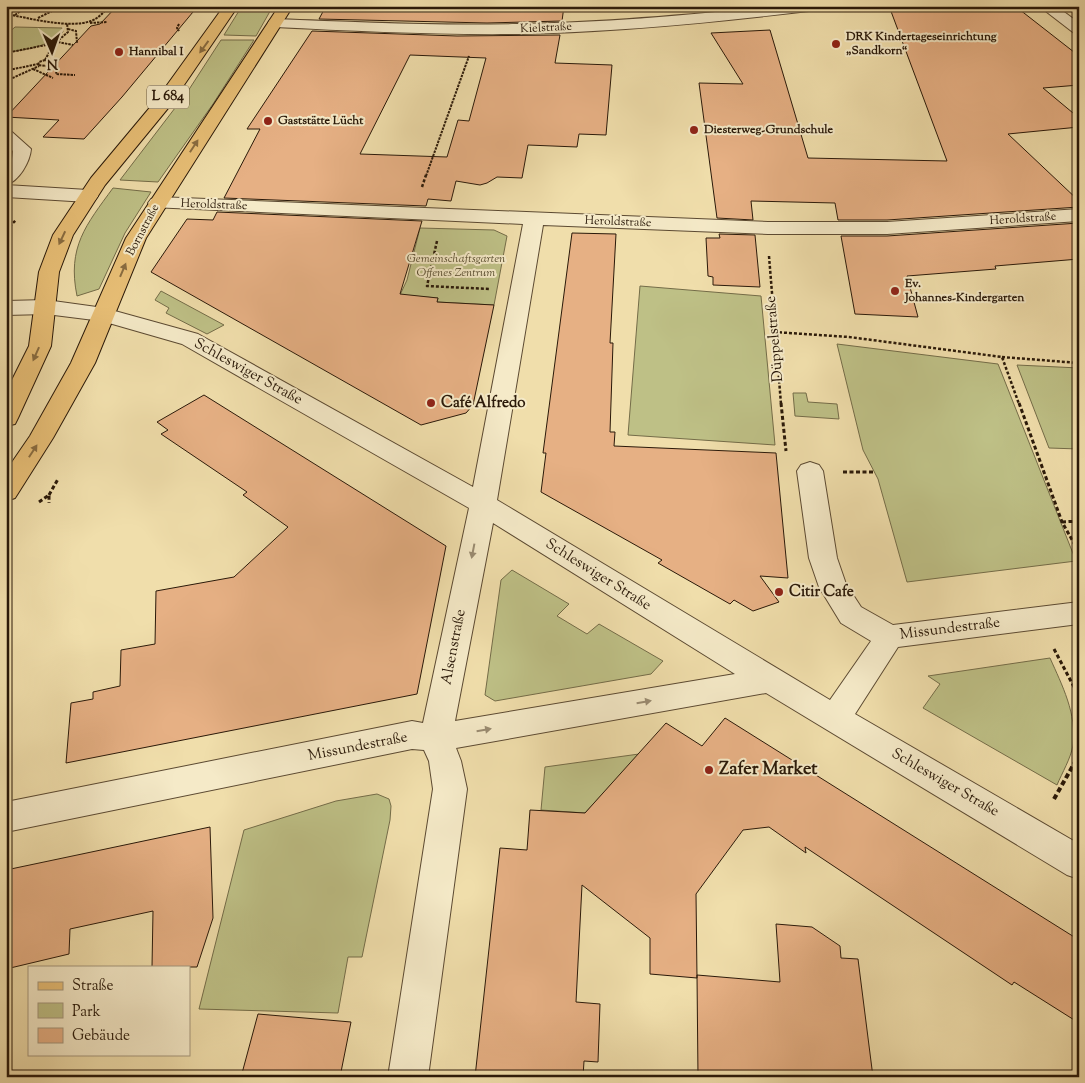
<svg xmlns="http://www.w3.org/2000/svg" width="1085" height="1083" viewBox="0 0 1085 1083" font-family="'Sorts Mill Goudy',serif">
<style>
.green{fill:#bec086;stroke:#746c48}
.building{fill:#e6b084;stroke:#2a1909;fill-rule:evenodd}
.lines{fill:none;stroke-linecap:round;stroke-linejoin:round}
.minor-casing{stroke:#5c4a32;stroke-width:2}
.major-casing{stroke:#2a1909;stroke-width:2}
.path-far3{stroke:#2a1909;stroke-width:2;stroke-dasharray:2.5 1;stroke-linecap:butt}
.path-far2{stroke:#2a1909;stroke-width:2.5;stroke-dasharray:3 2;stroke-linecap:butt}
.path-far1{stroke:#2a1909;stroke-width:3;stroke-dasharray:4 2.5;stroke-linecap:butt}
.path{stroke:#2a1909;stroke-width:4;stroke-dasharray:5 3;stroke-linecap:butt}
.minor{fill:#f5eac8;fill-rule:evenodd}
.major{fill:#e8bf76;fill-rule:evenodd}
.oneway{fill:#896c40}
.oneway2{fill:#9a8c72}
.poi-dot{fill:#8f2418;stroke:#f5eac8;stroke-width:2}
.labels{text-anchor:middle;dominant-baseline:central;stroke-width:4;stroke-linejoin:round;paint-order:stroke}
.far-street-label{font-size:12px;fill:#2a1909;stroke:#f5eac8}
.far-poi-label{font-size:12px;font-weight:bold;fill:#2a1909;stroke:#f5eac8;text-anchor:start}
.far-park-label{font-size:12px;font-style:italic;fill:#564b2e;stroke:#f5eac8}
.shield{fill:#f5eac8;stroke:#675842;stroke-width:1}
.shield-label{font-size:14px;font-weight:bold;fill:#2a1909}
.street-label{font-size:15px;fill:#2a1909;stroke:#f5eac8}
.poi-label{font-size:15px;font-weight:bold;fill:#2a1909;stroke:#f5eac8;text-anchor:start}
.near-poi-label{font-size:18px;font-weight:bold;fill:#2a1909;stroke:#f5eac8;text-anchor:start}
</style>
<rect width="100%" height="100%" fill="#f0deab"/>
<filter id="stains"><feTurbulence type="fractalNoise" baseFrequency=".004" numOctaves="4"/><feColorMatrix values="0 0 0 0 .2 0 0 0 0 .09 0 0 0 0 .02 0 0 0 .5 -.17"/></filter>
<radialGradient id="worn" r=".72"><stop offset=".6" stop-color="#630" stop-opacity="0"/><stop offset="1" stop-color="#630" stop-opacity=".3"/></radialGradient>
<path class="green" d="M242 6H273L256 36 224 35Z
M15 27 62 28 63 32C47 47 27 50 6 52V35Z
M221 40H254L213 104 158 182 120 180 188 91Z
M113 188 151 192 125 233 99 289 77 296C67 247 86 225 113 188Z
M420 228 494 230 507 236 494 305 437 302 438 298 400 295 407 280Z
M640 286 761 296 775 445 628 435Z
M161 291 224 325 207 334 166 313 169 308 155 300Z
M837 344 998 364 1076 561 907 582 878 479 863 450Z
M1017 365 1079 368V449L1049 448Z
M793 393H806L808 402 837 404 839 419 795 416Z
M512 570 569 604 557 616 587 634 599 624 663 661 651 674 495 701 485 695 501 580Z
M1050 658C1062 685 1077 714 1073 745 1071 758 1062 773 1057 785L923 708 940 684 928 676Z
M639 754 585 813 541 810 545 767Z
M377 794 389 799 391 806 390 820 362 957H348L338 1013 199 1009 244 830 336 801Z"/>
<path class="building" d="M117 6H198L122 97 84 139 43 137 59 120 6 117 91 26 100 24Z
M326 6H564L562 21 487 23 319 19Z
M889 6H1015L1079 56V85L1043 88 1079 118V127L1008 134 1079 201V207L887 220H838L835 203 751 201 753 220 717 218 699 83 743 84 711 33 770 30 808 158 947 161Z
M312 31 457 36 560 35 555 63 612 65 606 135 579 134 577 147 528 145 522 178 497 177 487 183 480 185 456 181 451 201 428 199 426 206 224 198 260 129H247ZM410 55 486 58 469 121 458 120 447 157 360 154Z
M217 212 422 221 400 294 438 298 437 302 494 305 473 405 466 413 421 425 151 272 187 219 213 220Z
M1079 223V259L995 266 996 269 907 276 918 317 855 314 841 236H887Z
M572 233 616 234 610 343H613L610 432H615L614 446 776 453 788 578 760 576 779 602 753 611 734 600 730 604 658 563 662 560 541 492 546 453H543Z
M719 234 755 235 760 287 713 285V277L708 276 706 238H720Z
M204 395 446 546 417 694 66 763 71 703 93 699V692L120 686 121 650 155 644 156 591 234 577 288 527 243 495 247 492 161 434 168 430 157 422Z
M725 718 1079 940V1023L1014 982 1012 985 805 847 806 853 769 827 743 830 696 894 697 978 650 974V938L582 885 576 1002 600 1004 598 1062 584 1061 583 1077H475L500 848 527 850 530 810 585 813 666 723 702 746Z
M210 827 213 918 197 967H152L153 911 70 929 69 954 6 969V870Z
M776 924 812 927 840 946 841 958 858 959 873 1077H698L697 975 780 982Z
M258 1014 351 1022 340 1077H241Z"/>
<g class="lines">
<g class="minor-casing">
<path id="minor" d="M777 6H824L817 10C718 22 618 32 518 34 437 35 356 31 275 27L270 26 268 23 270 20 275 19C356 22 436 26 517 24 604 23 691 15 777 6Z
M1039 6H1056L1079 23V34L1074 33Z
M6 131 12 132 31 149C30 162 19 181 6 185V166L12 159 13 151 6 145Z
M6 185 88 190 95 192 98 196 95 200 88 202 6 197Z
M158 197 768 222H887L1079 209V221L887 234H768L543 225 497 500 830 700 871 641 841 623 819 587 809 558 797 471 801 465 810 462 819 465 823 471 837 558 846 584 861 607 893 625 1079 602V624L898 647 855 714 1079 844V879L1067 875 766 693 456 748 461 761 467 789 428 1077H388L433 789 429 761 424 750 412 749 6 832V802L412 721 423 723 469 508 182 344 102 321 46 314 6 315V301L46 300 104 308 198 334 473 487 523 224 151 207 148 203 151 199ZM493 523 735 674 455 721Z"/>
</g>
<g class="major-casing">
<path id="major" d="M224 6H238L169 107 105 185 73 235 59 272 51 346 18 418 15 424 6 426V392L29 346 39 272 53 235 91 178 157 99Z
M279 6H293L146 238 95 363 53 438 15 498 6 501V471L30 436 71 363 126 238Z"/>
</g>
<path class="path-far3" d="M59 9 83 6
M6 14C29 18 69 29 91 21 99 18 104 12 109 6
M15 15 27 6
M38 18 62 6
M90 23 107 22
M179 24 177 28 179 31
M68 29 76 31 77 43
M58 42 73 45
M6 53 56 43
M45 60 53 45 68 32 67 23
M45 60 53 62 46 66 38 65 39 62Z
M52 63 57 67 56 74 75 75
M33 69 53 78
M9 70 38 64
M6 81 39 66
M426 176 469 56"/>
<path class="path-far2" d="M422 187 426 175
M6 230 16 220
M437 241 427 286 489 289
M769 256 781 404
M774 332 849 337 1002 357 1019 404
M1002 357 1079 363"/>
<path class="path-far1" d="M781 403 786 451
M1019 403 1062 522 1079 552
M843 472H875
M49 495 58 479
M39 502 49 495V503
M1062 522 1079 521
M1054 649 1074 687 1078 700"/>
<path class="path" d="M1077 699 1079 705
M1054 799 1079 755"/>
<use href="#minor" class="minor"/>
<use href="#major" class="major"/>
</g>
<defs><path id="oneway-solid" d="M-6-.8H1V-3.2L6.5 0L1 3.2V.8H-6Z" transform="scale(1.25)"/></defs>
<g class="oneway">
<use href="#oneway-solid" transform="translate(204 47) rotate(126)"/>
<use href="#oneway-solid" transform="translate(194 146) rotate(-57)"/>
<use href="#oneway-solid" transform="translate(62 238) rotate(115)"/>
<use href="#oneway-solid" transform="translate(123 270) rotate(-67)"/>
<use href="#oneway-solid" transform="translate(36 354) rotate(114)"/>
<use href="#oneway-solid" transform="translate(33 451) rotate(-57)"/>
</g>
<g class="oneway2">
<use href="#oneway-solid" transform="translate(473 551) rotate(101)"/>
<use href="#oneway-solid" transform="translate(644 702) rotate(-10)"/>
<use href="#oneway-solid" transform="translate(484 730) rotate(-10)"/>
</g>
<g class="poi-dot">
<circle cx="836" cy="44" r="5"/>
<circle cx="119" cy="52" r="5"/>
<circle cx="268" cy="121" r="5"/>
<circle cx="694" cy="130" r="5"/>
<circle cx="895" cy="291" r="5"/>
<circle cx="431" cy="403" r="5"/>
<circle cx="779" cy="592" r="5"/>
<circle cx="709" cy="770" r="5"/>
</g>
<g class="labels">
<g class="far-street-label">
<text transform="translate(546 28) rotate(-3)">Kielstraße</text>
<text transform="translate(214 205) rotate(2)">Heroldstraße</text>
<text transform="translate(1023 219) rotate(-4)">Heroldstraße</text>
<text transform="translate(618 222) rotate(2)">Heroldstraße</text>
<text transform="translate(143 230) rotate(-62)">Bornstraße</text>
</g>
<g class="far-poi-label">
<text x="846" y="37">DRK Kindertageseinrichtung<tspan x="846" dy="14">„Sandkorn“</tspan></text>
<text x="129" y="52">Hannibal I</text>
<text x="278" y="121">Gaststätte Lücht</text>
<text x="704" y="130">Diesterweg-Grundschule</text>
<text x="905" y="284">Ev.<tspan x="905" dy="14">Johannes-Kindergarten</tspan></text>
</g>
<g class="far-park-label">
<text x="456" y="259">Gemeinschaftsgarten<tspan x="456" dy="14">Offenes Zentrum</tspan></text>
</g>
<rect class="shield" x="147" y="85.5" width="42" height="23" rx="4"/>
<g class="shield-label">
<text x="168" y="97">L 684</text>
</g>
<g class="street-label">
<text transform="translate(775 339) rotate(-95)">Düppelstraße</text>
<text transform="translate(248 372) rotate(29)">Schleswiger Straße</text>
<text transform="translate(598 575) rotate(32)">Schleswiger Straße</text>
<text transform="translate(950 629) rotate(-7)">Missundestraße</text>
<text transform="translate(454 647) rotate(-79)">Alsenstraße</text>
<text transform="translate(358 747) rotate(-11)">Missundestraße</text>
<text transform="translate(945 783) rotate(30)">Schleswiger Straße</text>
</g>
<g class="poi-label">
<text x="441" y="403">Café Alfredo</text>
<text x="789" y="592">Citir Cafe</text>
</g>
<g class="near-poi-label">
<text x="719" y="770">Zafer Market</text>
</g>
</g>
<rect width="1085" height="1083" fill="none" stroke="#f0deab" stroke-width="25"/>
<rect x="8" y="8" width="1070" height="1068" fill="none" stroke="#2a1909" stroke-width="2.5"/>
<rect x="12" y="12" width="1060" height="1058" fill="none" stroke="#2a1909"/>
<rect x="28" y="966" width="162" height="90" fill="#f5eac8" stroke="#a4967c"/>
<rect x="38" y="982" width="25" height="8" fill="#e8bf76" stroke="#a4967c"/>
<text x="72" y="990" font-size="15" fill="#2a1909">Straße</text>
<rect x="38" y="1003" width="25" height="15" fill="#bec086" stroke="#a4967c"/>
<text x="72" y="1016" font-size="15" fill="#2a1909">Park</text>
<rect x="38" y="1028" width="25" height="15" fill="#e6b084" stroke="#a4967c"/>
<text x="72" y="1040" font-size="15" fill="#2a1909">Gebäude</text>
<g transform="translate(52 52) rotate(178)" stroke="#f5eac8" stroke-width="4" paint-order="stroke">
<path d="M0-4L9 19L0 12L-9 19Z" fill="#2a1909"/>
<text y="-8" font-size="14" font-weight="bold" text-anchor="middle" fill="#2a1909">N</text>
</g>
<rect width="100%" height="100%" filter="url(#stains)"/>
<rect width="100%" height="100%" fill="url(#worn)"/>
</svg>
